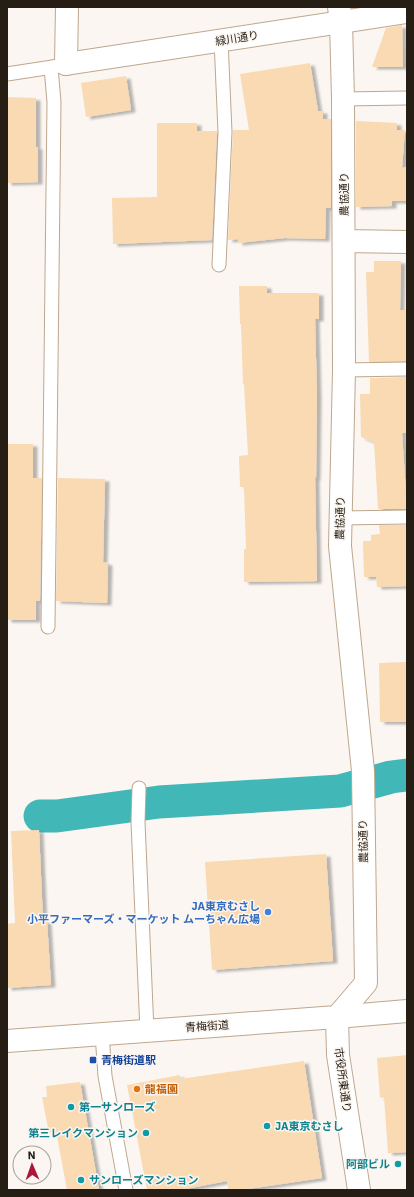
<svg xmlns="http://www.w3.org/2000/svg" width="414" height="1197" viewBox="0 0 414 1197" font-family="'IBM Plex Sans','Noto Sans JP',sans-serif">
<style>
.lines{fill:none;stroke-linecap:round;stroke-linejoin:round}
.canal{stroke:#42b7b7;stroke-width:33}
.building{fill:#f9dab3;filter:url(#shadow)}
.service-casing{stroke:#bea78e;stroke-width:15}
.minor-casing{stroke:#bea78e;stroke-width:24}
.tertiary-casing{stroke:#bea78e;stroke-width:24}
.primary-casing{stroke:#bea78e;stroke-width:24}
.service{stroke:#fff;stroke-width:13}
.minor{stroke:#fff;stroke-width:22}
.tertiary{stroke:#fff;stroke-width:22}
.primary{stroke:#fff;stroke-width:22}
.shop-dot{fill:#3f7fe0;stroke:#fbf6f1;stroke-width:1.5}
.transit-dot{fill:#1a4fb4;stroke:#fbf6f1;stroke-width:1.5}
.food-dot{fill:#e8710a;stroke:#fbf6f1;stroke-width:1.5}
.culture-dot{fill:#0f9aa8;stroke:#fbf6f1;stroke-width:1.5}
.labels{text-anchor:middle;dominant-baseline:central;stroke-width:3;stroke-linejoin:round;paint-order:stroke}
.street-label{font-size:11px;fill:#261e14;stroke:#fbf6f1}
.shop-label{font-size:11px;font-weight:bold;fill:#366cbe;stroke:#fbf6f1;text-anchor:end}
.transit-label{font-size:11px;font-weight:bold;fill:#164399;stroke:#fbf6f1;text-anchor:start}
.food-label{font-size:11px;font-weight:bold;fill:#c56008;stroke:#fbf6f1;text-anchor:start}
.culture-label{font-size:11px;font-weight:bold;fill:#0d838f;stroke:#fbf6f1;text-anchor:start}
</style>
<defs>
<filter id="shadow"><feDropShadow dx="4.5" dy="2.5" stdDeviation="1" flood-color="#0004"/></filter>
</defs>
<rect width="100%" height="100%" fill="#fbf6f1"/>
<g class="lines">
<path class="canal" d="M40 816H57L159 802 340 791 391 777 407 775"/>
</g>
<path class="building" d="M402 25 403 67H372L386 28Z
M310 63 318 111H323V119H331V208H326L325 239 285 238 238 243V239L228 240 233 130H249L240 74Z
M126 76 131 110 86 117 81 83Z
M7 97 36 98V147H38V182L7 183Z
M356 121 397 123V130H405L402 168 407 167V201H392V206L356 207Z
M157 123H197V131H217L212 240 113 244 112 198 157 197Z
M374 261H401L400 310H407V361L369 362 366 272H374Z
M239 286H267V293H319V319H315L317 396 316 478H315L317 581 244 582V549H246L244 487H240L239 456 248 455 244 384H243L241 324H240Z
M407 377V433H402L407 509H378L374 442 361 437 360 394H370V378Z
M7 444H33V478H42L40 601H36V620H7Z
M58 478 105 479 103 562 108 563 107 603 56 601Z
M379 525H407V586L377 587 376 577H364L363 541H371V535L380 534Z
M407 662V722H380L379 663Z
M39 830 43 921H47L51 985 7 988V924L15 923 11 831Z
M326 854 333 961 212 970 205 862Z
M407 1055V1152L388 1153 384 1097 380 1098 377 1058Z
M304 1061 322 1178 241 1190H228L227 1181 180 1190H147L127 1085 180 1075V1079Z
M80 1082 99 1190H67L56 1131 49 1133 42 1097H47L46 1086Z"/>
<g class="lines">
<g class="service-casing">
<path id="service" d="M7 74 59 66
M343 99 407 98
M219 265 225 132 221 40
M344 370 407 369
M340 518 407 517
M48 627 54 102 51 67
M139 788 138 822 147 1031
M102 1034 105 1076 126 1190"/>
</g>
<g class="minor-casing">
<path id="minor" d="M66 64 67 7
M344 241 407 242
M337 1017 366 983 363 771 340 546 344 370 343 99 341 22 339 7"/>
</g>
<g class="tertiary-casing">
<path id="tertiary" d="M66 64 407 12
M337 1017 338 1055 359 1190"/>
</g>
<g class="primary-casing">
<path id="primary" d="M7 1041 337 1017 407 1011"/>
</g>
<use href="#service" class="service"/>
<use href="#minor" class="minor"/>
<use href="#tertiary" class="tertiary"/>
<use href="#primary" class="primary"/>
</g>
<circle class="shop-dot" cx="268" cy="912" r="4"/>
<rect class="transit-dot" x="89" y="1056" width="8" height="8" rx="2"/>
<circle class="food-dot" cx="137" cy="1089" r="4"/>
<g class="culture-dot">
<circle cx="71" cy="1107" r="4"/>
<circle cx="267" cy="1126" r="4"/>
<circle cx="146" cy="1133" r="4"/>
<circle cx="398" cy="1164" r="4"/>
<circle cx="81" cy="1180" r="4"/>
</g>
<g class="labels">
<g class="street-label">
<text transform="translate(237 38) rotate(-9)">緑川通り</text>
<text transform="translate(344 194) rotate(-90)">農協通り</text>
<text transform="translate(340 518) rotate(-89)">農協通り</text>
<text transform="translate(363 841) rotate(-91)">農協通り</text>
<text transform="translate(207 1026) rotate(-4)">青梅街道</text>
<text transform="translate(343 1080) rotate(82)">市役所東通り</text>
</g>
<g class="shop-label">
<text x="260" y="906">JA東京むさし<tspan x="260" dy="13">小平ファーマーズ・マーケット ムーちゃん広場</tspan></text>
</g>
<g class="transit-label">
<text x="101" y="1060">青梅街道駅</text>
</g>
<g class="food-label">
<text x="145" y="1089">龍福園</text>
</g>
<g class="culture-label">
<text x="79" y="1107">第一サンローズ</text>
<text x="275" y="1126">JA東京むさし</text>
<text x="138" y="1133" text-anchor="end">第三レイクマンション</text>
<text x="390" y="1164" text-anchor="end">阿部ビル</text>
<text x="89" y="1180">サンローズマンション</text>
</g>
</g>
<rect width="414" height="1197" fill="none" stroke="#261e14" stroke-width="16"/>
<g transform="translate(32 1165) rotate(358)"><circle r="19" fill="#fbf6f1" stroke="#a6a099"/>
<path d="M0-3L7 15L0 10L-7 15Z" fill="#ac163b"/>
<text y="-6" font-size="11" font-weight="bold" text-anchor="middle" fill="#261e14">N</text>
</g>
</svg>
